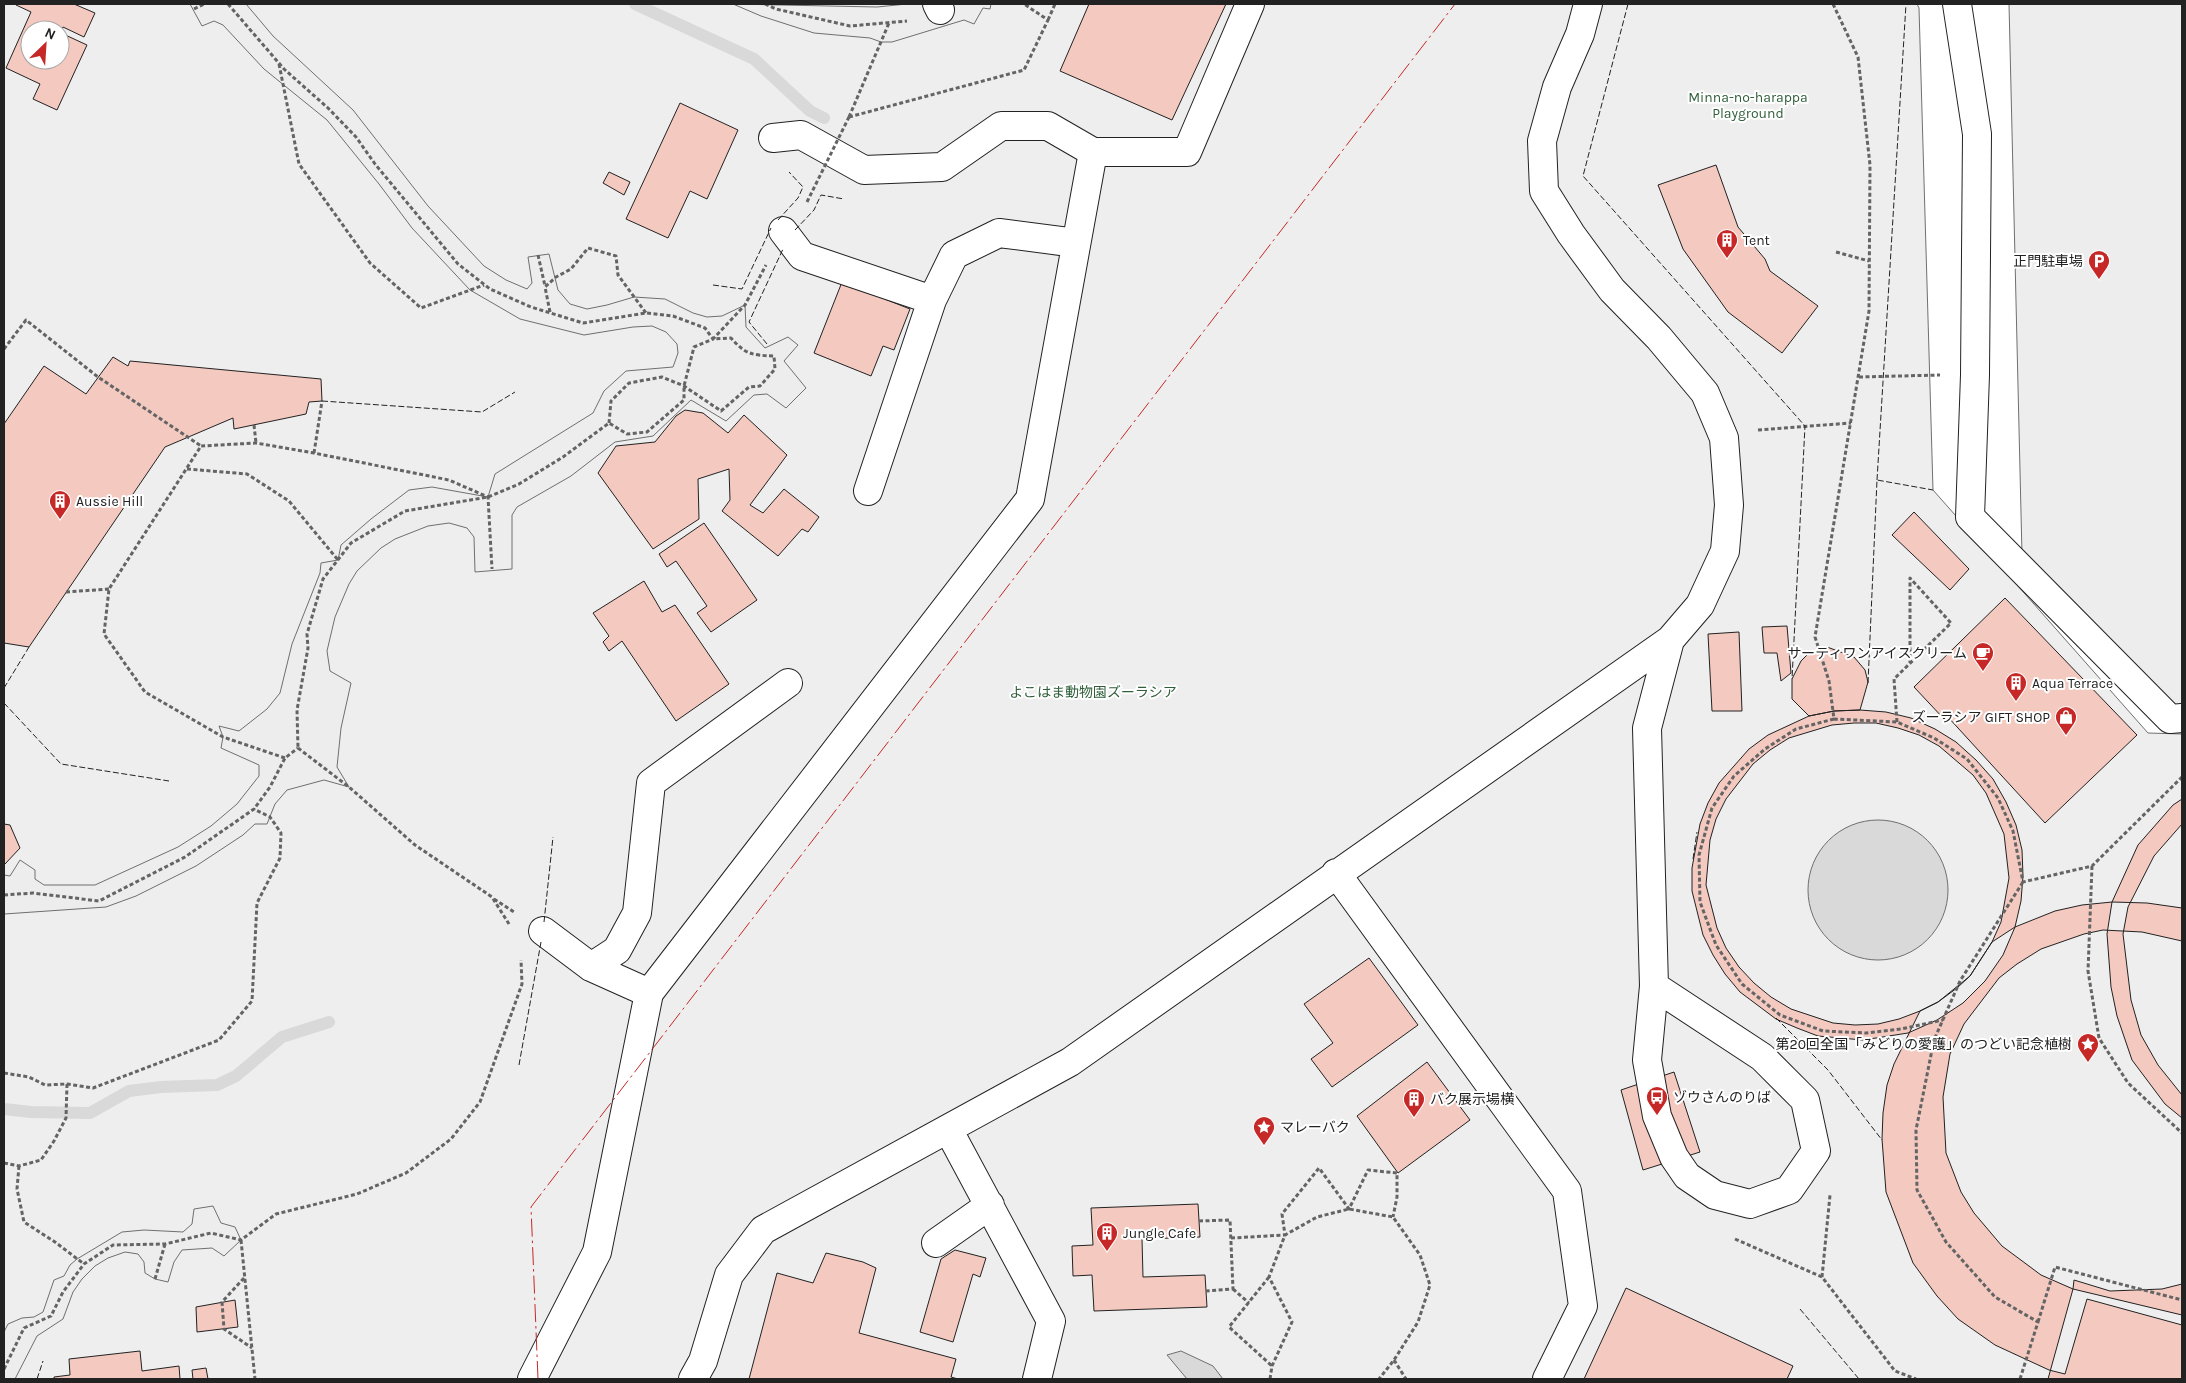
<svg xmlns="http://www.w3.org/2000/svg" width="2186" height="1383" viewBox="0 0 2186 1383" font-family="Karla,'Noto Sans JP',sans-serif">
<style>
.green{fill:#eee;stroke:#6f6f6f;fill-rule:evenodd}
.parking{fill:#ededed;stroke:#6f6f6f}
.water{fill:#d9d9d9;stroke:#6f6f6f}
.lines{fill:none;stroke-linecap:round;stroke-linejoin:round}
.stream{stroke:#d9d9d9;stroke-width:12}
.building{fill:#f3c9c0;stroke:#222;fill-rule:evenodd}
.minor-casing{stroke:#222;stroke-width:30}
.path{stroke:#646464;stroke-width:3;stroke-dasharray:4 2.5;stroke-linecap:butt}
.minor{stroke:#fff;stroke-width:28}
.path-bridge{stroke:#646464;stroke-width:3;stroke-dasharray:4 2.5;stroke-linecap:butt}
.fence{stroke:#222;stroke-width:1;stroke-dasharray:6 2.5;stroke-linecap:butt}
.power{stroke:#c62828;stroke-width:1;stroke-dasharray:18 4 2.5 4;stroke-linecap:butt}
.labels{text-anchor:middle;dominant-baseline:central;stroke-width:4;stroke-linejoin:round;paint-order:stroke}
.park-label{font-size:14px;fill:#2f5e38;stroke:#fff}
.poi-label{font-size:14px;fill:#222;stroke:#fff;text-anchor:start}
</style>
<rect width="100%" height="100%" fill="#fff"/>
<path class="green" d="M4 4H1917L1919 8 1933 490 2148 733 2182 734V1379H4ZM30 30H60V60H30Z"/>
<path class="parking" d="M190 4H246L273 36 353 110 428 206 484 266 506 280 527 289 532 283 528 257 549 254 558 290 570 304 587 309 607 305 634 297 665 299 693 313 707 317 722 316 745 305 746 327 765 348 788 337 798 345 784 361 806 388 786 408 767 394 754 395 726 421 691 400 653 436 615 442 571 476 517 507 512 515V569L475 572 474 537 467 528 449 523 428 526 395 539 381 548 357 571 349 584 335 617 327 651 330 671 351 683 341 728 337 767 349 787 324 780 287 790 275 804 267 824H255L243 835 196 866 136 896 106 907 4 914V875L10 876 20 860 35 870V879L44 885H95L178 847 211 826 237 804 259 776V765L221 748 223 737 219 726 239 731 267 709 280 693 292 644 320 573 321 563 338 560 341 545 371 519 409 490 432 487 488 497 495 474 593 413 604 391 626 371 673 367 678 353 677 344 666 332 652 326 633 327 584 335 520 319 470 290 412 228 379 184 327 120 264 69 223 25 214 21 202 26Z
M733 4 877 7 907 4H991L990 9 983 8 974 24 964 20 892 42H881L870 38 814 33 761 16Z
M2009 4H2182V707H2173L2022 555Z
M213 1206 221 1223 235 1227 241 1240 224 1256 212 1248 182 1250 174 1262 168 1282 155 1279 145 1273 144 1262 138 1254 125 1252 108 1258 95 1266 82 1279 73 1292 63 1319 37 1336 15 1379H4V1332L8 1324 22 1318 34 1317 43 1312 54 1280 64 1276 70 1265 77 1259 122 1232 144 1230 183 1232 192 1224 194 1209Z"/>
<path class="water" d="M1808 890a70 70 0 1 1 140 0a70 70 0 1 1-140 0Z
M1181 1351 1213 1366 1223 1379H1187L1167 1355Z"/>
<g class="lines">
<path class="stream" d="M635 4 754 59 810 111 824 118
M4 1109 31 1112 90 1113 129 1091 161 1087 217 1085 236 1076 282 1037 329 1022"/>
</g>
<path class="building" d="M17 4H74L95 13 84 37 63 27 61 33 87 45 57 110 33 99 40 84 6 68 31 12 16 5ZM30 30H60V60H30Z
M1089 4H1226L1172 120 1060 71Z
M680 103 738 130 707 199 690 191 668 238 626 219Z
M1716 165 1738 227 1765 259 1770 271 1818 306 1782 353 1728 312 1683 249 1658 185Z
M609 172 630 182 624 195 603 183Z
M842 282 910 309 894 350 883 346 871 376 814 353Z
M113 357 128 366 130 361 321 379 322 401 309 402 306 414 234 429 233 418 165 447 29 647 4 643V424L44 366 86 394Z
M685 410 703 413 728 433 744 415 787 455 750 505 763 513 784 489 819 517 808 532 802 529 778 556 722 511 730 500 729 469 698 479 699 519 653 549 598 473 616 446 655 442 676 416Z
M1914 512 1969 569 1950 590 1892 535Z
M704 523 757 600 711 632 697 613 707 606 676 561 667 567 659 554Z
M644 581 662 612 675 605 729 684 676 721 622 641 609 651 603 642 609 636 593 613Z
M2005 598 2137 735 2045 823 1947 716 1944 719 1914 687Z
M1787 626 1791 673 1781 681 1777 653H1764L1762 627Z
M1739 632 1742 711H1712L1708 634Z
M1827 647 1854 657 1865 670 1868 682 1860 710 1834 711 1809 716 1792 699V679L1801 661 1808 654Z
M1860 710 1886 712 1911 718 1935 729 1956 742 1976 760 1993 779 2006 802 2016 825 2022 850 2023 876 2021 901 2015 927 2003 955 1985 981 1963 1003 1937 1020 1908 1033 1863 1040 1818 1036 1797 1028 1776 1019 1740 992 1725 974 1713 955 1703 935 1692 891V868L1700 824 1708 803 1719 783 1749 749 1768 735 1809 716 1834 711ZM1854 723H1876L1898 728 1919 735 1939 746 1973 775 1986 793 2004 834 2009 878 2001 922 1992 942 1970 976 1938 1002 1920 1011 1899 1019 1878 1024 1855 1025 1833 1023 1791 1009 1771 997 1754 983 1739 967 1726 948 1717 928 1706 885 1710 840 1716 819 1726 799 1753 764 1770 750 1789 738 1832 725Z
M2182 799V824L2154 856 2128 907 2123 934 2131 1000 2141 1035 2158 1065 2182 1095V1118L2165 1104 2132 1060 2117 1016 2111 987 2107 934 2112 902 2138 845 2173 805Z
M4 824 10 825 20 848 5 864H4Z
M2112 902 2147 903 2182 908V941L2142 932 2103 930 2084 934 2041 949 2017 964 1999 978 1964 1024 1950 1054 1943 1097 1946 1153 1961 1192 1974 1213 2002 1246 2041 1275 2073 1289 2074 1280 2110 1291 2162 1289 2182 1284V1325L2087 1299 2065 1374 2049 1370 1995 1345 1958 1319 1937 1296 1913 1263 1886 1192 1882 1139 1883 1113 1887 1085 1894 1064 1920 1011 1938 1002 1957 988 1970 976 1992 942 2015 927 2055 911 2082 905Z
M1369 958 1418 1025 1332 1087 1311 1059 1333 1043 1304 1004Z
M1427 1062 1470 1120 1398 1173 1357 1116Z
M1674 1072 1700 1152 1643 1170 1621 1090Z
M1198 1204 1200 1237 1142 1239 1143 1277 1205 1275 1207 1307 1094 1311 1092 1275 1073 1276 1072 1246 1093 1245 1091 1208Z
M955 1250 986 1258 980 1277 973 1274 953 1342 920 1332 941 1259Z
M826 1253 863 1262 876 1268 859 1333 956 1359 951 1377 958 1379H749L777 1273 813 1283Z
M1626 1288 1793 1366 1787 1379H1584Z
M2073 1289 2182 1315V1379H2048Z
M235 1300 238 1327 197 1332 196 1307Z
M140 1351 142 1371 179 1366 180 1379H54V1377L70 1375 69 1359Z
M206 1368 208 1379H193L192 1370Z"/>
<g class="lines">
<g class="minor-casing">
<path id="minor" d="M937 4 940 10
M1957 4 1977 134 1975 375 1970 517 2170 719 2182 718
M773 138 801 135 864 170 942 167 1001 126H1048L1093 152
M783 231 802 256 932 300
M868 491 932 300 954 255 999 233 1076 243
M1336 873 1567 1191 1583 1306 1547 1379
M543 931 591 967 649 993
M591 967 617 950 637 913 651 783 788 683
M1654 986 1762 1057 1805 1100 1816 1151 1789 1190 1750 1204 1715 1195 1687 1176 1674 1157 1657 1116 1647 1060 1654 986 1647 728 1670 640
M948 1129 1051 1321 1037 1379
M936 1243 990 1205
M532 1379 597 1252 649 993 1030 499 1093 152H1187L1250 4
M693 1379 703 1361 729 1275 763 1230 1070 1062 1670 640 1700 605 1725 551 1729 505 1724 438 1705 393 1659 338 1612 290 1571 234 1544 191 1542 141 1557 87 1580 34 1588 4"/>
</g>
<path class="path" d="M228 4 284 69 328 108 356 137 375 164 458 264 490 289 531 307 583 323 646 313 673 316 705 328 713 339 694 347 684 386V400L647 432 627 434 609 423 563 457 519 484 488 497 405 511 351 543 323 579 307 634 308 648 297 710 298 748
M765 4 776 9 850 26 907 21
M1833 4 1858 57 1870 165 1869 311 1815 637 1829 681 1834 719 1897 722 1934 738 1967 759 1998 798 2013 831 2023 882 2092 866 2182 777
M194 9 204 4
M1048 20 1055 4
M279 64 299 164 370 263 421 308 484 285
M849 117 1024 70 1048 20 1024 4
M849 117 889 23
M1836 252 1869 261
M538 255 545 286
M550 312 545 287 556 277 571 269 588 248 616 256 618 275 646 313
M4 349 26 320 98 377 201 446
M1859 377 1940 375
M609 423 611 401 629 383 662 377 684 386 721 411 749 387 760 386 775 369 774 356C752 355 746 355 731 338L713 339 745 305 766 265
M254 425 256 443
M1758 430 1851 423
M314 453 322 401
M187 469 247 474 289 501 338 560
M66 592 109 589
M1834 719 1796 729 1765 749 1734 776 1712 808 1699 855 1700 902 1716 945 1742 984 1780 1015 1823 1031 1866 1033 1901 1029 1943 1020
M1897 722 1894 679 1951 623 1910 578V663
M298 748 349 787 415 845 492 897 509 924
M285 758 223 737 145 692 104 634 109 589 201 446 256 443 314 453 449 480 488 497 492 569
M2092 866 2088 971 2099 1038 2128 1083 2182 1133
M4 895 33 893 99 901 185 857 254 809 270 787 285 758 298 748
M494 899 514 912
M4 1073 29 1077 45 1085 67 1084 93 1088 219 1040 252 1001 257 903 280 858 281 833 270 817 254 809
M4 1163 19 1166 41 1160 54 1141 66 1118 67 1084
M19 1166 17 1189 24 1222 55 1242 84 1264
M1199 1221 1230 1220 1233 1289 1206 1291
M1231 1238 1285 1235 1282 1214 1319 1168 1349 1209 1368 1170 1397 1173V1197L1393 1217
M1735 1239 1822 1277 1895 1371 1916 1379
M241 1240 255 1379
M1269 1277 1229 1327 1272 1366
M1822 1277 1830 1195
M244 1278 222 1302 224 1329 252 1348
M155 1279 165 1244
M1233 1289 1249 1303
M2038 1322 2055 1267 2182 1300
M1394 1360 1406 1379
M4 1369 24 1328 51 1316 63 1292 84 1264 113 1245 165 1244 211 1233 241 1240 276 1214 357 1194 406 1173 451 1139 480 1102 522 984 521 960
M1270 1379 1272 1366 1292 1322 1269 1277 1285 1235 1317 1217 1349 1209 1393 1217 1420 1255 1430 1285 1418 1322 1394 1360 1379 1379
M2020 1379 2038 1322 1995 1297 1946 1242 1917 1190 1916 1130 1934 1040 1960 981 2023 882"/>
<use href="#minor" class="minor"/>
<path class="path-bridge" d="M807 202 849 117"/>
<path class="fence" d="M1628 4 1583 176 1805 426 1792 679
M778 220 798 198 803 187 789 172
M795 230 814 210 821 195 844 199
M713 285 742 289 771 228
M767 344 749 322 783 249
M322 401 482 412 515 392
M1877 480 1906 4
M1868 683 1877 480 1933 490
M4 688 29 647
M4 703 61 764 169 781
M1693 859 1697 832
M544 922 553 837
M1776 1018 1828 1070 1882 1140
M519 1065 541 942
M1800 1309 1859 1379
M37 1379 43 1361"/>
<path class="power" d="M538 1379 531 1207 1455 4"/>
</g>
<defs>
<g id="building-pin" transform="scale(1.125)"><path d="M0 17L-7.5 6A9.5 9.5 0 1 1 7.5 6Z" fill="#c62828" stroke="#fff"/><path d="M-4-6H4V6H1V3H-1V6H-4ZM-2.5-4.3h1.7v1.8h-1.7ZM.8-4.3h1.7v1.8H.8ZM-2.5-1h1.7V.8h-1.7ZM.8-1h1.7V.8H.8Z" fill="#fff"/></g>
<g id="parking-pin" transform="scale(1.125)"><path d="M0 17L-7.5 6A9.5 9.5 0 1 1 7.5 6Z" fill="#c62828" stroke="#fff"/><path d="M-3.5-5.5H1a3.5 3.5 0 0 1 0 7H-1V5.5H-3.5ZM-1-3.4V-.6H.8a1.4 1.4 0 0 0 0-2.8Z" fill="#fff"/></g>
<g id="cafe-pin" transform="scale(1.125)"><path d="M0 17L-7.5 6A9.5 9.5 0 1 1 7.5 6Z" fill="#c62828" stroke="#fff"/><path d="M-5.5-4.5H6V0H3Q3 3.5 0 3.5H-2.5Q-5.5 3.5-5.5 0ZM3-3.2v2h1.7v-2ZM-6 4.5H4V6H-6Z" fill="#fff"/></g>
<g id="shop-pin" transform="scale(1.125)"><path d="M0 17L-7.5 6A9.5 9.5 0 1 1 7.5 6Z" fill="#c62828" stroke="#fff"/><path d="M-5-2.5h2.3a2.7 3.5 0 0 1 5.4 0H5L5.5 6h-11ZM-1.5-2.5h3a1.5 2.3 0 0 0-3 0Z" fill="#fff"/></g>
<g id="sight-pin" transform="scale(1.125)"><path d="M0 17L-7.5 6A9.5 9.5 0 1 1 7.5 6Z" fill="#c62828" stroke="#fff"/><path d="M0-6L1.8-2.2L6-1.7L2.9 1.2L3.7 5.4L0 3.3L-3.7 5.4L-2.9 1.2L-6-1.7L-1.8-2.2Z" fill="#fff"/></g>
<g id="bus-pin" transform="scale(1.125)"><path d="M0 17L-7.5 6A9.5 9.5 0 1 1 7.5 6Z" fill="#c62828" stroke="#fff"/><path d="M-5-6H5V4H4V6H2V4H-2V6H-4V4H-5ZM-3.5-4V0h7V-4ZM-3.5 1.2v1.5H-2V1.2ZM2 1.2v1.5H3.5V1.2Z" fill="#fff"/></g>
</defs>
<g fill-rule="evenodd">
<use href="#building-pin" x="1727" y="240"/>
<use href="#parking-pin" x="2099" y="261"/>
<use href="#building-pin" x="60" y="501"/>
<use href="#cafe-pin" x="1983" y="653"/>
<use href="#building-pin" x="2016" y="683"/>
<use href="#shop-pin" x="2066" y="717"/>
<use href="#sight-pin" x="2088" y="1044"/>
<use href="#bus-pin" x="1657" y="1097"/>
<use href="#building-pin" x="1414" y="1099"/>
<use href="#sight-pin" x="1264" y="1127"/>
<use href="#building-pin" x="1107" y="1233"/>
</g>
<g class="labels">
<g class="park-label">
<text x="1748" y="97">Minna-no-harappa<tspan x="1748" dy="16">Playground</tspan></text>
<text x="1093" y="692">よこはま動物園ズーラシア</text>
</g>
<g class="poi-label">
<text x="1743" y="240">Tent</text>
<text x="2083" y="261" text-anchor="end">正門駐車場</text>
<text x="76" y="501">Aussie Hill</text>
<text x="1967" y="653" text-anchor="end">サーティワンアイスクリーム</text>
<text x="2032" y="683">Aqua Terrace</text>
<text x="2050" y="717" text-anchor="end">ズーラシア GIFT SHOP</text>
<text x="2072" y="1044" text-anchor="end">第20回全国「みどりの愛護」のつどい記念植樹</text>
<text x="1673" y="1097">ゾウさんのりば</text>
<text x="1430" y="1099">バク展示場横</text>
<text x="1280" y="1127">マレーバク</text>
<text x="1123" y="1233">Jungle Cafe</text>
</g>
</g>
<rect width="2186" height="1383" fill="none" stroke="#222222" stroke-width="10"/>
<g transform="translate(45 45) rotate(25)"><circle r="24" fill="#ffffff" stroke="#a7a7a7"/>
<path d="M0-4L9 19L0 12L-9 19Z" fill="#c62828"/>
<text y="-8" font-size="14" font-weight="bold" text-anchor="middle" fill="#222222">N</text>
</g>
</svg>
